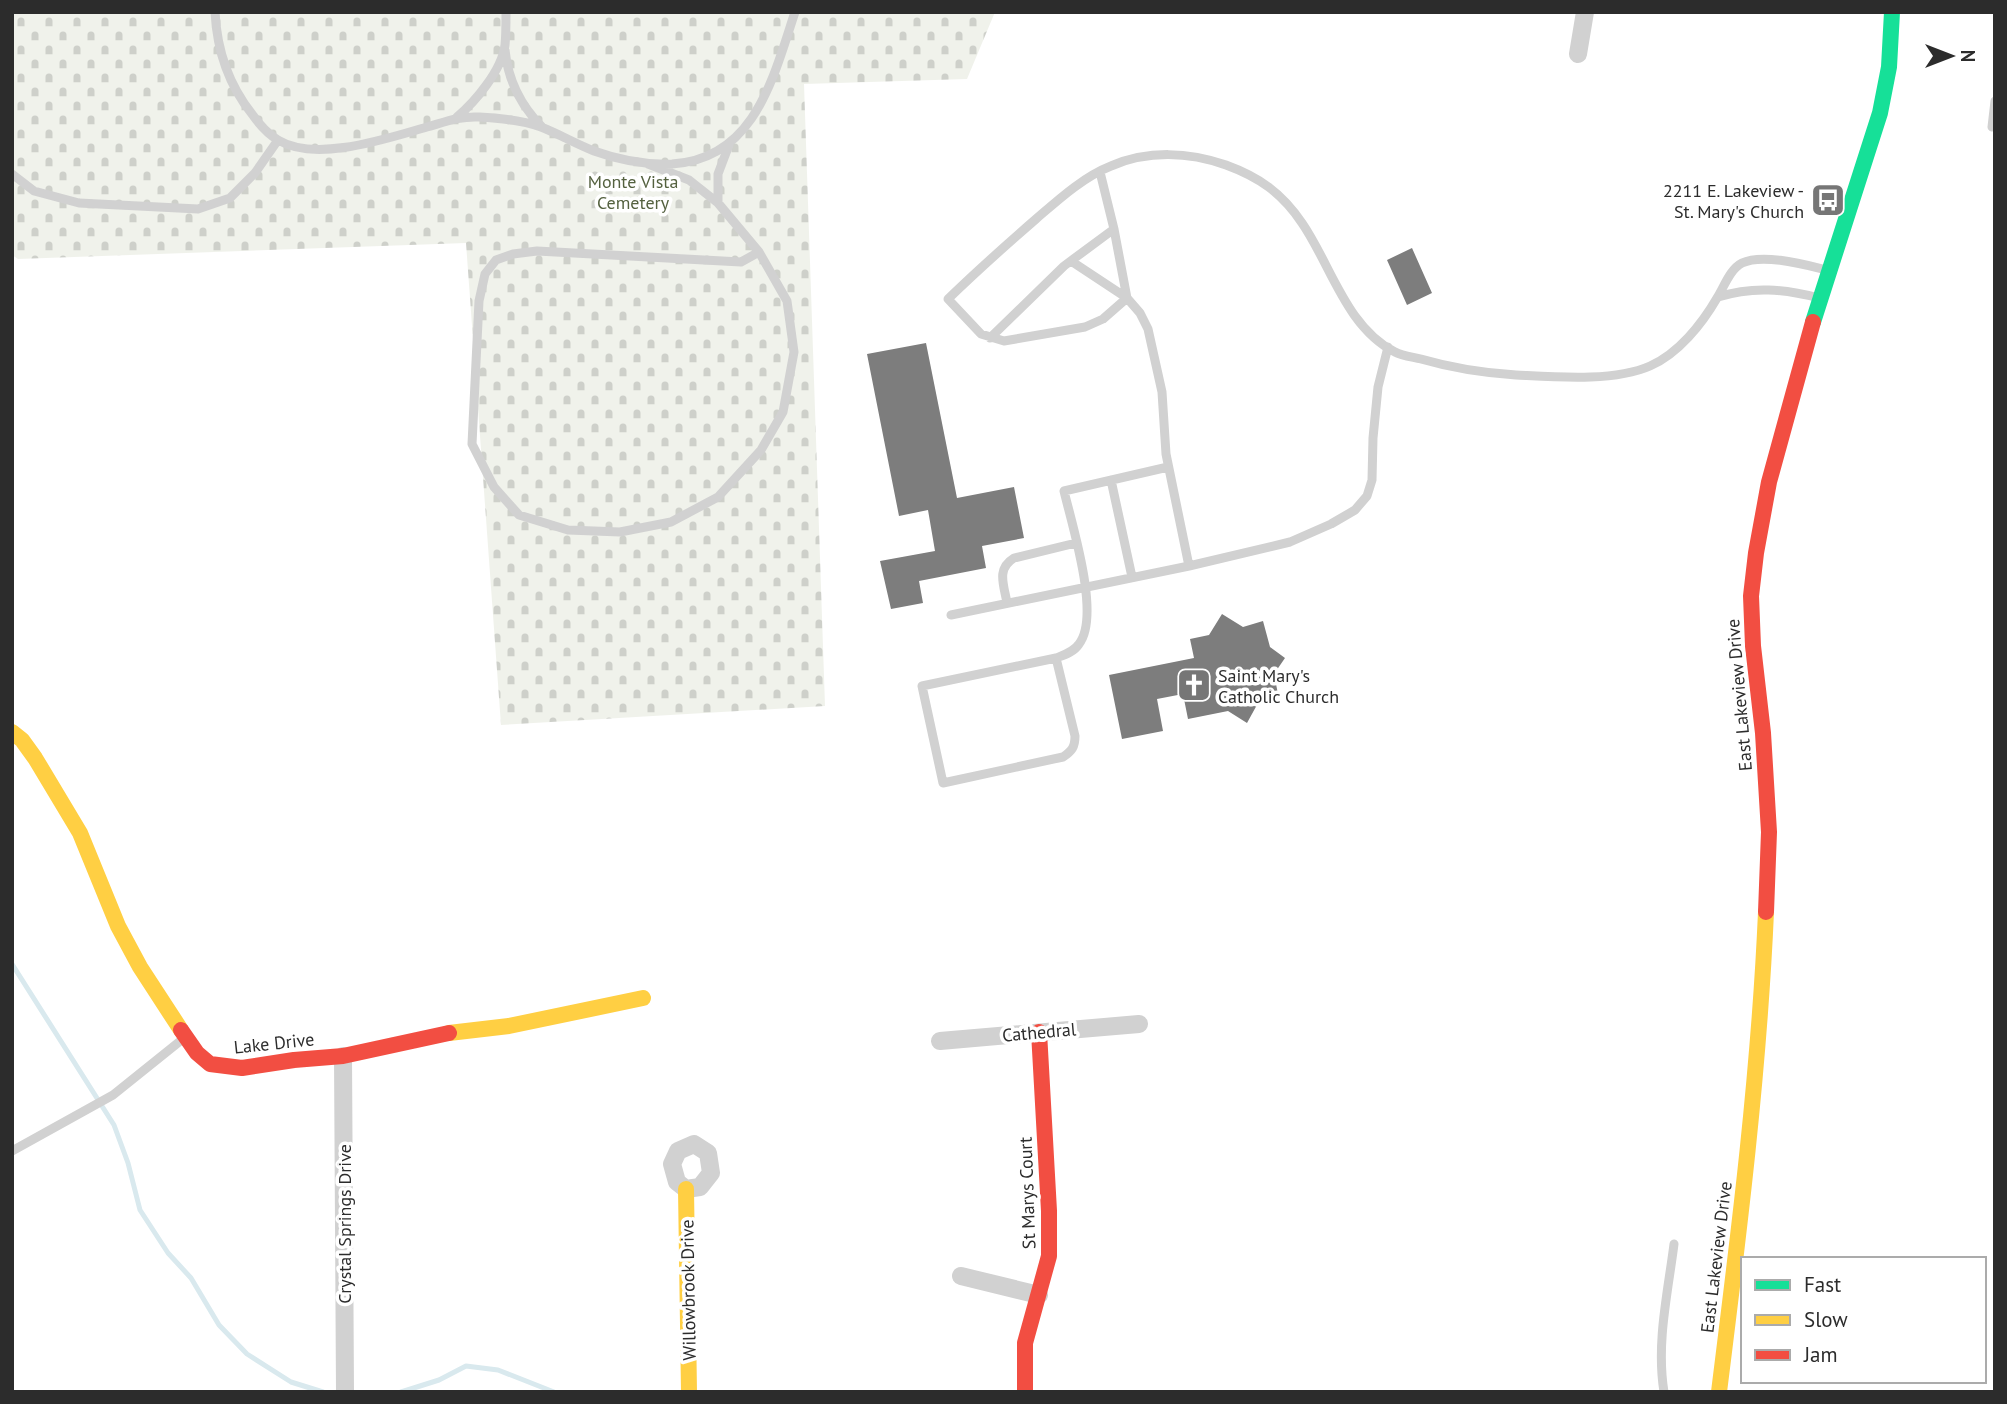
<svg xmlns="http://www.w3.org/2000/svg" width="2007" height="1404" viewBox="0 0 2007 1404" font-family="'PT Sans',sans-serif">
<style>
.cemetery{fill:url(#cemetery-stones)}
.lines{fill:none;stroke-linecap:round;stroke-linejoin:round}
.stream{stroke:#d9e9ee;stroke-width:5}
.building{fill:#7d7d7d}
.lane{stroke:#d1d1d1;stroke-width:9}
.street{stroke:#d1d1d1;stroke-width:18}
.fast{stroke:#16e098;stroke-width:16}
.slow{stroke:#ffcf43;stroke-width:16}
.jam{stroke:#f24e42;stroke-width:16}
.labels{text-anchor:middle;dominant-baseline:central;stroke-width:7;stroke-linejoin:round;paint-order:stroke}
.park-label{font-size:18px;fill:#54613f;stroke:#fff}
.poi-label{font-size:18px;fill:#2c2c2c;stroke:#fff;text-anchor:end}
.street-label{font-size:18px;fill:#2c2c2c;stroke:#fff}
</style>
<defs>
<pattern id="cemetery-stones" width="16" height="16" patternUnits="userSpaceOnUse" patternTransform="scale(1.75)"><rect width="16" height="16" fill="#f0f2eb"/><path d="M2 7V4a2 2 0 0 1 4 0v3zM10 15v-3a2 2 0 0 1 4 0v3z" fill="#ced0ca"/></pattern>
</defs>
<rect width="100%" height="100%" fill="#fff"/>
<path class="cemetery" d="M12 12H995L967 79 804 84 825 706 501 725 466 243 18 259 12 255Z"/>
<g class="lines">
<path class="stream" d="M12 964 114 1125 128 1163 140 1210 168 1253 191 1278 219 1325 247 1354 291 1382 323 1392
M401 1392 439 1380 466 1366 498 1370 554 1392"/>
</g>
<path class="building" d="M1412 248 1432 293 1407 305 1387 260Z
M926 343 957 498 1014 487 1024 538 982 546 986 568 919 581 923 603 891 609 880 561 935 551 928 510 899 516 867 354Z
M1222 614 1243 627 1263 621 1270 647 1285 658 1274 674 1279 699 1258 703 1247 723 1228 711 1188 719 1183 694 1157 699 1163 731 1122 739 1109 675 1194 658 1190 639 1209 635Z"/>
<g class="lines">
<path class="lane" d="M215 12C217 51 228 84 252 114 259 124 268 134 278 140 316 163 388 138 427 127 445 122 460 116 479 117 500 118 521 120 541 127 559 134 576 144 594 151 619 160 645 165 672 164 755 159 773 78 795 12
M505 50C508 80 521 106 542 127
M457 117C475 102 502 70 505 45 506 35 506 23 506 12
M1992 127 1995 101
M648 164 689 180 718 203 759 252 787 301 794 352 783 412 761 450 718 497 671 522 620 532 568 530 519 515 494 487 472 444 479 301 485 274 496 260 513 254 537 251 741 262 759 252
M1100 172 1114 229 1127 298 1103 319 1085 327 1004 341 981 334 948 299C977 271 1006 245 1036 219 1058 200 1083 177 1111 166 1148 150 1189 152 1226 165 1259 177 1282 193 1302 223 1331 265 1346 327 1395 352 1402 356 1413 357 1421 359 1452 368 1484 373 1516 375 1555 377 1614 382 1650 366 1678 354 1702 324 1717 298 1724 287 1730 269 1742 263 1763 253 1806 265 1827 270
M12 174 34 191 79 203 198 209 230 198 255 173 278 140
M718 203V174L729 145
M1071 261 1127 298 1140 313 1148 329 1162 392 1166 454 1189 566
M1718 297C1753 286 1784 289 1819 298
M990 338 1064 266 1114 229
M1111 480 1132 577
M1007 603C1004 585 996 569 1014 558L1076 543
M951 615 1189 566 1290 542 1331 524 1355 510 1367 496 1372 480 1373 438 1378 387 1388 347
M1056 658 1075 736C1075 747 1072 751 1063 757L943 783 922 686 1056 658C1064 655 1074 652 1079 644 1101 616 1072 525 1064 491L1168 467
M12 1151 113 1095 184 1038
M1664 1392C1656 1343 1668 1292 1674 1244"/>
<path class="street" d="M1578 54 1585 12
M940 1041 1139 1024
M343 1056 345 1392
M694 1144 708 1153 711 1173 700 1187 686 1189 677 1182 672 1164 678 1151Z
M961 1276 1039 1295"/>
<path class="fast" d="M1813 322 1880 113 1889 67 1892 12"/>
<path class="slow" d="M12 732 22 740 35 758 80 833 118 926 140 967 181 1030
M449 1033 509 1026 643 998
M686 1189 689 1392
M1719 1392C1739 1232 1759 1073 1766 912"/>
<path class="jam" d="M1766 912 1769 832 1763 733 1753 646 1751 596 1756 553 1769 482 1813 322
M181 1030 197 1053 210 1064 242 1068 294 1060 343 1056 449 1033
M1025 1392V1343L1049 1256V1211L1039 1032"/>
</g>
<defs>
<g id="bus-square" transform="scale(1.75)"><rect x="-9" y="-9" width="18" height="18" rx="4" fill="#767676" stroke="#fff"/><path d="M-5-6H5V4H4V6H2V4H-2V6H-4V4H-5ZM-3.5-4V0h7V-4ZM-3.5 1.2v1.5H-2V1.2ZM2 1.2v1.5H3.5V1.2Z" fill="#fff"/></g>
<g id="church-square" transform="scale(1.75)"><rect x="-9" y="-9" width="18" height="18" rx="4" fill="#767676" stroke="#fff"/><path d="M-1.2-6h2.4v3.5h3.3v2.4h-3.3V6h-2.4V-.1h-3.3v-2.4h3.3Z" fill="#fff"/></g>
</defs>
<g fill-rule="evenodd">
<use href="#bus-square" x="1828" y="200"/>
<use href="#church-square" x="1194" y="685"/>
</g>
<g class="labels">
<g class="park-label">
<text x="633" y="181">Monte Vista<tspan x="633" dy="21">Cemetery</tspan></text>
</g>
<g class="poi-label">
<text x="1804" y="190">2211 E. Lakeview -<tspan x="1804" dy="21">St. Mary's Church</tspan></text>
<text x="1218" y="675" text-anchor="start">Saint Mary's<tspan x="1218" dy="21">Catholic Church</tspan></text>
</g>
<g class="street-label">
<text transform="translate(1739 695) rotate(-95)">East Lakeview Drive</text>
<text transform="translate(1039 1032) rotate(-5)">Cathedral</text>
<text transform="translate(274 1043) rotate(-6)">Lake Drive</text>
<text transform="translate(1027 1193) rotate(-92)">St Marys Court</text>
<text transform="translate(344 1224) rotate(-90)">Crystal Springs Drive</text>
<text transform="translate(1716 1257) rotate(-83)">East Lakeview Drive</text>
<text transform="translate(688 1290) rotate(-91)">Willowbrook Drive</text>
</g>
</g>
<rect width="2007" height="1404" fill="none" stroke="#2c2c2c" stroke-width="28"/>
<rect x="1741" y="1257" width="245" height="126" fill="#ffffff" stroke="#ababab" stroke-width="2"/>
<rect x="1755" y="1280" width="35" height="10" fill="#16e098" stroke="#ababab" stroke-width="2"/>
<text x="1804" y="1292" font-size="21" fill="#2c2c2c">Fast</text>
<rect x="1755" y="1315" width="35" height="10" fill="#ffcf43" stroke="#ababab" stroke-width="2"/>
<text x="1804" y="1327" font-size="21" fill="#2c2c2c">Slow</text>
<rect x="1755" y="1350" width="35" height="10" fill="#f24e42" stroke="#ababab" stroke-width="2"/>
<text x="1804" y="1362" font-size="21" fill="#2c2c2c">Jam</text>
<g transform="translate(1951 56) rotate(90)" stroke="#ffffff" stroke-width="5" paint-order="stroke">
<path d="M0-5L12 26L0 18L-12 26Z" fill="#2c2c2c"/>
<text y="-10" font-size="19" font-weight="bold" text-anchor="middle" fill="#2c2c2c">N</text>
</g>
</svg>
